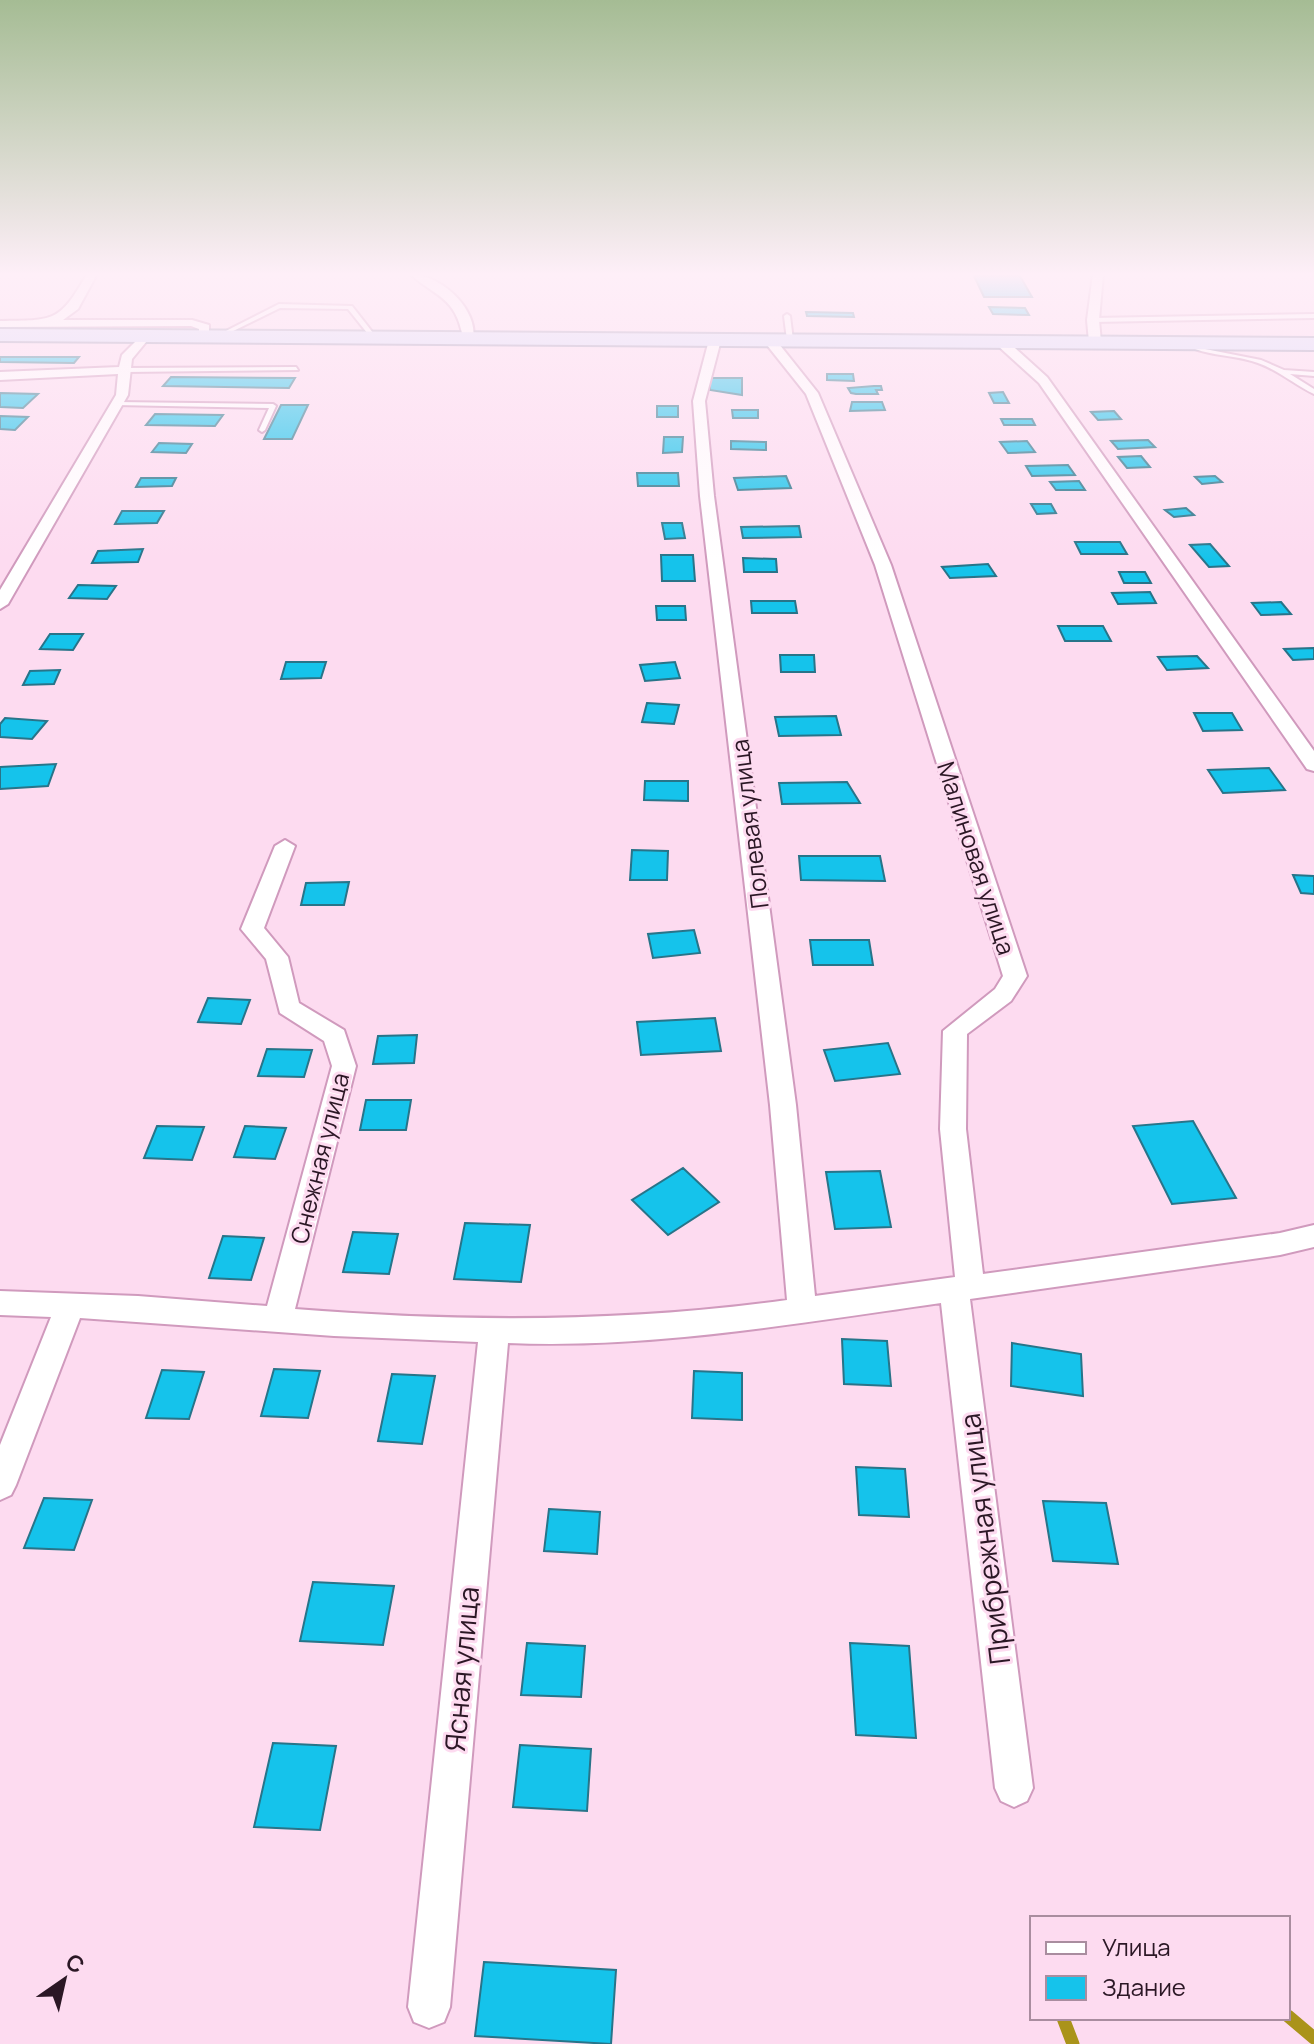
<svg xmlns="http://www.w3.org/2000/svg" width="1314" height="2044" viewBox="0 0 1314 2044" font-family="Manrope,sans-serif">
<style>
.lines{fill:none;stroke-linecap:round;stroke-linejoin:round}
.stream{stroke:#aa931a;stroke-width:13}
.building{fill:#15c3eb;stroke:#287489;stroke-width:2}
.service-casing{stroke:#d09abd;stroke-width:4}
.minor-casing{stroke:#d09abd;stroke-width:4}
.trunk-casing{stroke:#9490af;stroke-width:4}
.service{fill:#fff;fill-rule:evenodd}
.minor{fill:#fff;fill-rule:evenodd}
.trunk{fill:#d6dafb;fill-rule:evenodd}
.labels{text-anchor:middle;dominant-baseline:central;stroke-width:6;stroke-linejoin:round;paint-order:stroke}
.street-label{font-size:24px;fill:#2b1725;stroke:#fddbf0}
.near-street-label{font-size:28px;fill:#2b1725;stroke:#fddbf0}
</style>
<rect width="100%" height="100%" fill="#fddbf0"/>
<g class="lines">
<path class="stream" d="M1288 2016 1314 2038
M1063 2018 1073 2044"/>
</g>
<path class="building" d="M974 276H1020L1032 297H984Z
M989 307 1025 308 1029 315 993 314Z
M806 312 853 313 854 317 807 316Z
M0 357H79L74 363 0 362Z
M827 374H853L854 381 827 380Z
M171 377 295 378 289 388 163 386Z
M710 378H742V395L710 390Z
M874 386H881L882 390H876L878 394H856L851 393 848 388Z
M1003 392 1009 403H994L989 393Z
M0 393 38 394 23 408 0 407Z
M852 402H882L885 410 850 411Z
M281 405H308L292 439H264Z
M657 406H678V417H657Z
M732 410H758V418H733Z
M1114 411 1121 419 1098 420 1091 412Z
M155 414 223 415 215 426 146 425Z
M0 416 28 417 15 430 0 429Z
M1001 419H1032L1035 425H1004Z
M664 437H683L682 452 663 453Z
M1148 440 1155 447 1118 449 1111 441Z
M731 441 766 442V450L731 449Z
M1027 441 1035 452 1008 453 1000 442Z
M159 443 192 444 186 453 152 452Z
M1141 456 1150 467 1127 468 1118 457Z
M1068 465 1075 475 1032 476 1026 466Z
M637 473H678L679 486H638Z
M786 476 791 488 738 490 734 478Z
M1215 476 1222 482 1202 484 1195 477Z
M141 478H176L172 486 136 487Z
M1079 481 1085 490H1056L1050 482Z
M1031 504H1051L1056 513 1037 514Z
M1186 508 1194 515 1174 517 1165 510Z
M122 511H164L157 523 115 524Z
M662 523H682L685 538 665 539Z
M799 526 801 537 743 538 741 527Z
M1075 542H1120L1127 554H1081Z
M1210 544 1229 566 1209 567 1190 545Z
M143 549 138 562 92 563 98 551Z
M661 555H693L695 581H662Z
M743 558 776 559 777 572H744Z
M988 564 996 576 950 578 942 567Z
M1119 572H1145L1151 583H1124Z
M78 585 116 586 107 599 69 598Z
M1150 592 1156 603 1118 604 1112 593Z
M751 601H795L797 613H752Z
M1281 602 1291 614 1261 615 1252 603Z
M656 606H685L686 620H657Z
M1058 626H1103L1111 641H1065Z
M50 634H83L73 650 40 649Z
M1314 648V659L1293 660 1284 649Z
M780 655H814L815 672H781Z
M1197 656 1208 668 1167 670 1158 657Z
M286 662H326L321 678 281 679Z
M675 662 680 678 645 681 640 665Z
M60 670 54 684 23 685 30 671Z
M647 703 679 705 674 724 642 722Z
M1194 713H1232L1242 730 1203 731Z
M836 716 841 735 779 736 775 717Z
M5 718 47 721 32 739 0 737V724Z
M56 764 48 786 0 789V767Z
M1269 768 1285 790 1223 793 1208 770Z
M645 781H688V801L644 800Z
M847 782 860 803 782 804 779 783Z
M632 850 668 851 667 880H630Z
M799 856H880L885 881 801 880Z
M1293 875 1314 876V894L1301 893Z
M349 882 344 905H301L306 883Z
M694 930 700 953 653 958 648 934Z
M810 940H869L873 965H813Z
M208 998 250 1000 241 1024 198 1022Z
M715 1018 721 1051 641 1055 637 1022Z
M417 1035 414 1063 373 1064 378 1036Z
M888 1043 900 1074 835 1081 824 1050Z
M267 1049 312 1050 304 1077 258 1076Z
M366 1100H411L406 1130H360Z
M1193 1121 1236 1198 1172 1204 1133 1126Z
M157 1126 204 1127 192 1160 144 1158Z
M245 1126 286 1128 275 1159 234 1157Z
M683 1168 719 1202 668 1235 632 1200Z
M880 1171 891 1227 835 1229 826 1172Z
M465 1223 530 1225 521 1282 454 1279Z
M353 1232 398 1234 389 1274 343 1272Z
M223 1236 264 1238 251 1280 209 1278Z
M842 1339 887 1341 891 1386 844 1384Z
M1012 1343 1081 1354 1083 1396 1011 1386Z
M274 1369 320 1371 308 1418 261 1416Z
M162 1370 204 1372 189 1419 146 1418Z
M694 1371 742 1373V1420L692 1418Z
M392 1374 435 1376 422 1444 378 1441Z
M856 1467 905 1469 909 1517 859 1515Z
M44 1498 92 1500 74 1550 24 1548Z
M1043 1501 1106 1503 1118 1564 1053 1561Z
M549 1509 600 1512 597 1554 544 1551Z
M313 1582 394 1586 383 1645 300 1641Z
M527 1643 585 1646 581 1697 521 1695Z
M850 1643 909 1646 916 1738 856 1735Z
M273 1743 336 1746 320 1830 254 1827Z
M520 1745 591 1749 587 1811 513 1807Z
M484 1962 616 1970 611 2044 475 2036Z"/>
<g class="lines">
<g class="service-casing">
<path id="service" d="M279 304 352 306 377 338 372 339 348 309 280 308 219 338 214 337Z
M787 314 790 316 793 340 790 342 787 340 784 316Z
M1314 314V318L1093 322 1090 320 1093 318Z
M1186 341 1205 349 1261 360 1284 370 1314 372V376L1290 374 1314 389V394C1295 385 1278 370 1258 363 1234 354 1207 357 1184 344Z
M296 367 298 370 126 372 123 370 126 368Z
M117 402 273 404 276 406 265 430 262 432 259 430 269 408 115 405V403Z"/>
</g>
<g class="minor-casing">
<path id="minor" d="M87 274H97L78 309 63 320H192L209 325V337L199 339V329L191 326 0 327V321C54 320 59 323 87 274Z
M410 274C440 274 479 309 473 340L463 338C456 297 436 297 410 274Z
M1093 274H1103L1099 320 1101 342 1095 346 1089 342 1087 320Z
M145 332 151 336 132 359 128 395 8 604 0 609V590L116 395 118 374 0 380V372L119 367 122 355Z
M715 336 721 340 705 401 714 496 796 1105 815 1296 955 1277 940 1129 943 1031 995 989 1003 976 875 565 806 394 763 340 769 336 779 344 818 393 891 565 1027 976 1011 1001 967 1034 966 1129 983 1274 1280 1233 1314 1225V1247L1280 1255 970 1299 1033 1788 1027 1801 1014 1807 1001 1801 995 1788 941 1303C798 1323 653 1349 508 1343L450 2007 444 2022 429 2028 414 2022 408 2007 478 1342 334 1336 80 1318 16 1485 11 1495 0 1500V1445L51 1317 0 1315V1291L138 1296 267 1306 332 1066 324 1041 280 1013 266 959 241 929 275 846 285 840 295 846 264 928 288 957 299 1003 344 1030 356 1066 295 1309C459 1322 623 1323 787 1300L770 1105 700 496 693 401 709 340Z
M997 339H1005L1047 377 1314 751V771L1307 769 1039 383 997 345Z"/>
</g>
<g class="trunk-casing">
<path id="trunk" d="M0 329 1314 338V350L0 341Z"/>
</g>
<use href="#service" class="service"/>
<use href="#minor" class="minor"/>
<use href="#trunk" class="trunk"/>
</g>
<linearGradient id="sky" x2="0" y2="1"><stop stop-color="#a5bc94"/><stop offset="0.49" stop-color="#feeff8"/><stop offset="1" stop-color="#feeff8" stop-opacity="0"/></linearGradient>
<rect width="1314" height="560" fill="url(#sky)"/>
<g class="labels">
<g class="street-label">
<text transform="translate(749 824) rotate(-97)">Полевая улица</text>
<text transform="translate(977 858) rotate(72)">Малиновая улица</text>
<text transform="translate(319 1158) rotate(-76)">Снежная улица</text>
</g>
<g class="near-street-label">
<text transform="translate(984 1539) rotate(-97)">Прибрежная улица</text>
<text transform="translate(461 1669) rotate(-85)">Ясная улица</text>
</g>
</g>
<rect x="1030" y="1916" width="260" height="104" fill="#fddbf0" stroke="#a98d9f" stroke-width="2"/>
<rect x="1046" y="1942" width="40" height="12" fill="#ffffff" stroke="#a98d9f" stroke-width="2"/>
<text x="1102" y="1956" font-size="24" fill="#2b1725">Улица</text>
<rect x="1046" y="1976" width="40" height="24" fill="#15c3eb" stroke="#a98d9f" stroke-width="2"/>
<text x="1102" y="1996" font-size="24" fill="#2b1725">Здание</text>
<g transform="translate(64 1980) rotate(34)" stroke="#fddbf0" stroke-width="6" paint-order="stroke">
<path d="M0-6L14 30L0 20L-14 30Z" fill="#2b1725"/>
<text y="-12" font-size="22" font-weight="bold" text-anchor="middle" fill="#2b1725">С</text>
</g>
</svg>
